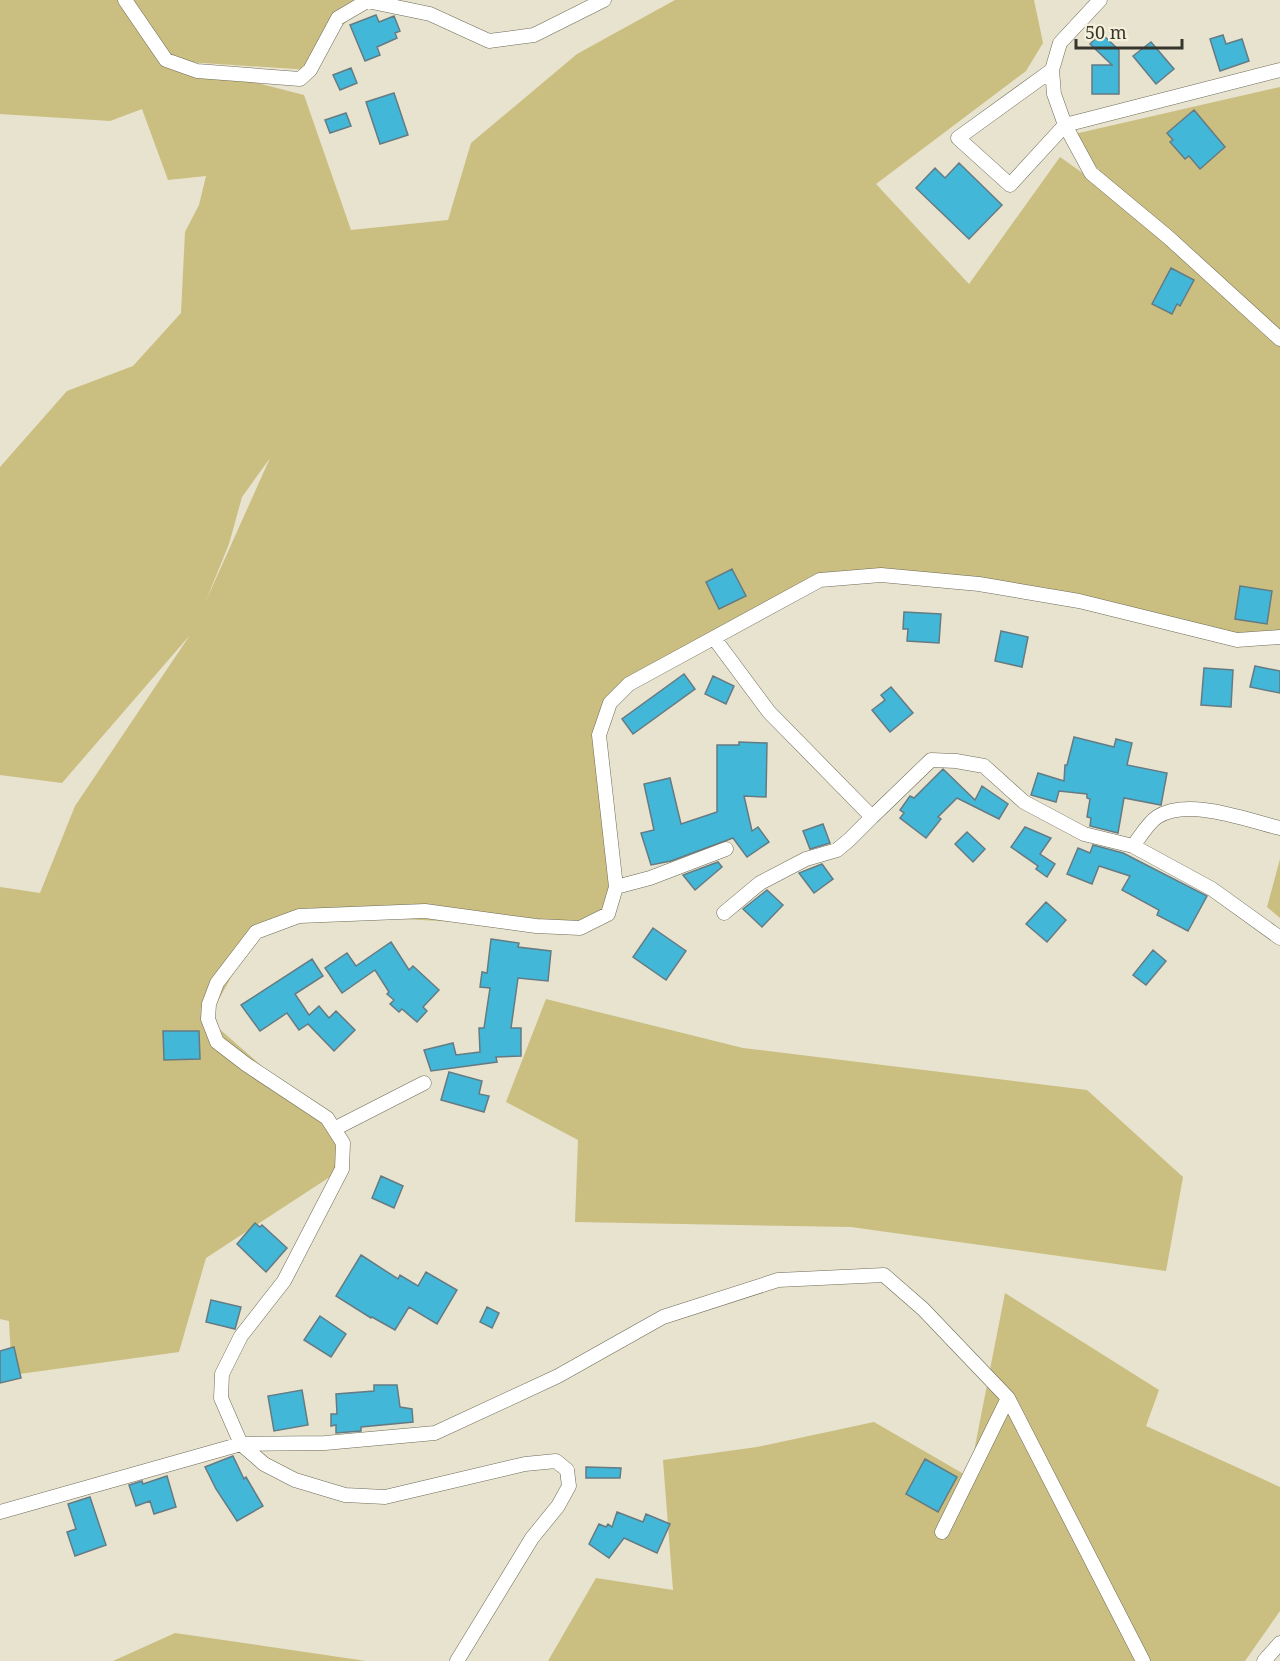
<svg xmlns="http://www.w3.org/2000/svg" width="1280" height="1661" viewBox="0 0 1280 1661" font-family="'Noto Serif',serif">
<style>
.green{fill:#cabe80;fill-rule:evenodd}
.building{fill:#43b7d7;stroke:#657b83;stroke-width:1.5}
.lines{fill:none;stroke-linecap:round;stroke-linejoin:round}
.minor-casing{stroke:#6d6a57;stroke-width:15}
.minor{stroke:#fff;stroke-width:14}
</style>
<rect width="100%" height="100%" fill="#e7e3ce"/>
<path class="green" d="M0 0H392L367 1 325 43 310 70 171 61 304 95 351 230 448 220 471 143 577 54 675 0H1034L1043 43 1026 71 876 184 969 284 1060 157 1129 206 1070 135 1280 87V631L1237 640 957 582 821 580 629 684 599 735 616 887 592 922 536 926 327 915 256 932 208 1019 334 1129 342 1169 206 1258 179 1352 12 1375 9 1321 0 1319V887L40 893 75 806 190 635 62 783 0 775V467L67 391 133 366 181 313 185 232 199 205 206 176 168 180 142 109 110 121 0 114ZM270 458 205 603 229 544 242 497Z
M1280 859V918L1267 907Z
M546 999 743 1048 1087 1090 1183 1177 1166 1271 851 1227 575 1222 578 1140 506 1102Z
M1005 1293 1159 1390 1146 1426 1280 1487V1611L1245 1661H548L596 1578 673 1590 663 1460 757 1447 874 1422 969 1477Z
M175 1633 366 1661H113Z"/>
<path class="building" d="M376 15 379 22 394 16 400 31 395 33 397 38 377 47 380 55 365 61 350 25Z
M1101 33 1119 50V94H1092V65H1112L1090 44Z
M1223 35 1226 44 1242 39 1249 61 1220 71 1210 39Z
M1151 42 1174 69 1156 84 1133 56Z
M351 68 357 83 340 90 333 75Z
M394 93 408 135 380 144 366 102Z
M1194 110 1225 147 1200 169 1189 156 1185 159 1170 142 1173 140 1167 133Z
M346 113 351 126 330 133 325 120Z
M959 163 1002 205 969 239 916 188 935 168 945 178Z
M1171 268 1194 280 1180 306 1177 304 1172 314 1152 304Z
M732 569 746 596 719 609 706 582Z
M1240 586 1272 591 1267 624 1235 619Z
M904 612 941 614 939 643 907 641 908 629H903Z
M1001 631 1028 637 1022 667 995 661Z
M1255 666 1280 671V693L1250 687Z
M1204 668 1233 670 1231 707 1201 705Z
M684 674 695 689 633 734 622 719Z
M713 676 734 686 726 704 705 694Z
M891 687 913 713 890 732 872 710 885 700 881 695Z
M1074 737 1114 747 1116 739 1132 743 1127 765 1167 773 1161 805 1124 798 1118 833 1090 826 1091 818 1087 817 1090 799 1087 798V794L1059 791 1056 802 1031 795 1038 773 1064 781 1065 765H1067Z
M739 742 767 743 766 797 744 796 752 831 758 827 769 842 747 857 733 838 671 861 651 865 641 833 654 830 644 784 670 778 681 824 717 812V745H739Z
M943 769 975 800 982 786 1008 804 999 819 957 798 938 817 941 819 926 838 900 818 904 813 900 810 910 796 914 798Z
M823 824 830 843 810 849 803 831Z
M1025 827 1051 838 1040 854 1055 864 1047 877 1036 869 1038 866 1011 847Z
M967 832 985 849 973 862 955 844Z
M1093 845 1123 853 1207 896 1188 931 1157 915 1159 910 1122 890 1130 876 1099 866 1092 884 1067 874 1078 848 1090 853Z
M718 862 722 867 695 890 683 875Z
M822 864 833 879 814 893 799 873Z
M767 890 783 905 762 927 743 909Z
M1046 902 1066 920 1047 942 1026 924Z
M653 928 686 951 666 980 633 957Z
M491 939 519 943 518 947 551 951 548 981 518 978 511 1028H521V1056L496 1057 497 1062 431 1071 424 1050 453 1043 456 1055 480 1052 479 1028H484L490 988 480 987 482 972 487 973Z
M391 942 409 970 413 966 439 990 423 1007 427 1011 417 1022 402 1009 399 1012 390 1004 394 1000 387 994 389 992 375 970 342 993 325 968 347 953 356 966Z
M1153 950 1166 961 1146 985 1133 975Z
M312 959 323 976 295 994 309 1015 319 1006 329 1018 336 1011 355 1030 334 1051 308 1024 299 1030 287 1013 260 1031 241 1005Z
M163 1031H199L200 1059 164 1060Z
M449 1072 482 1081 479 1094 489 1096 484 1112 441 1100Z
M381 1176 403 1186 394 1208 372 1198Z
M255 1223 260 1227 262 1225 287 1248 266 1272 237 1244Z
M361 1255 398 1279 400 1275 418 1286 426 1272 457 1290 437 1324 409 1307 395 1330 372 1317 371 1318 336 1296Z
M211 1300 241 1307 235 1329 206 1322Z
M487 1307 499 1313 492 1328 480 1322Z
M320 1316 346 1334 331 1357 304 1340Z
M14 1347 21 1378 0 1383V1351Z
M374 1385H397L400 1407 412 1409 413 1422 361 1427V1431L336 1433V1425L331 1426V1414H337L336 1394 374 1391Z
M302 1390 308 1425 274 1431 268 1396Z
M233 1456 244 1479 246 1477 263 1506 237 1521 216 1489 205 1467Z
M925 1459 957 1477 938 1512 906 1494Z
M586 1467 621 1468 620 1478H586Z
M167 1476 176 1507 154 1514 150 1501 136 1506 129 1485 142 1481 143 1484Z
M90 1497 106 1545 75 1556 67 1532 76 1529 68 1504Z
M617 1512 643 1522 646 1514 670 1524 657 1553 624 1538 609 1558 589 1544 599 1524 606 1527 608 1524 612 1527Z"/>
<g class="lines">
<g class="minor-casing">
<path id="minor" d="M125 0 166 60 197 71 300 79 310 70 338 18 367 1 430 14 489 41 534 35 604 0
M1100 0 1060 43 1052 70 1054 94 1065 125 1091 173 1168 237 1280 339
M1052 70 958 138 1010 185 1065 125 1280 70
M714 638 769 712 872 817 931 760 956 761 984 766 1024 802 1084 834 1133 846 1212 889 1280 938
M1133 846C1140 837 1148 823 1157 817 1188 797 1246 820 1280 828
M616 887 650 878 726 849
M724 913 760 883 806 859 837 850 849 840 872 817
M334 1129 424 1083
M0 1512 241 1444 325 1443 435 1433 558 1376 663 1317 778 1280 884 1275 923 1309 1008 1398 1143 1661
M942 1532 1008 1398
M457 1661 532 1538 558 1506 569 1486 567 1470 556 1461 525 1464 385 1497 345 1495 295 1480 264 1464 241 1444 221 1398 222 1374 241 1336 284 1281 342 1169 343 1143 327 1118 247 1065 217 1042 208 1019 209 1004 217 983 256 932 299 916 425 911 536 926 580 928 608 914 616 887 599 735 610 703 629 684 820 580 881 575 979 584 1079 601 1237 640 1280 637
M1264 1661 1280 1643"/>
</g>
<use href="#minor" class="minor"/>
</g>
<path d="M1076 39v9h106v-9" fill="none" stroke="#37362e" stroke-width="3"/>
<text x="1085" y="39" font-size="18" fill="#37362e" stroke="#f4f0db" stroke-width="4.5" paint-order="stroke">50 m</text>
</svg>
